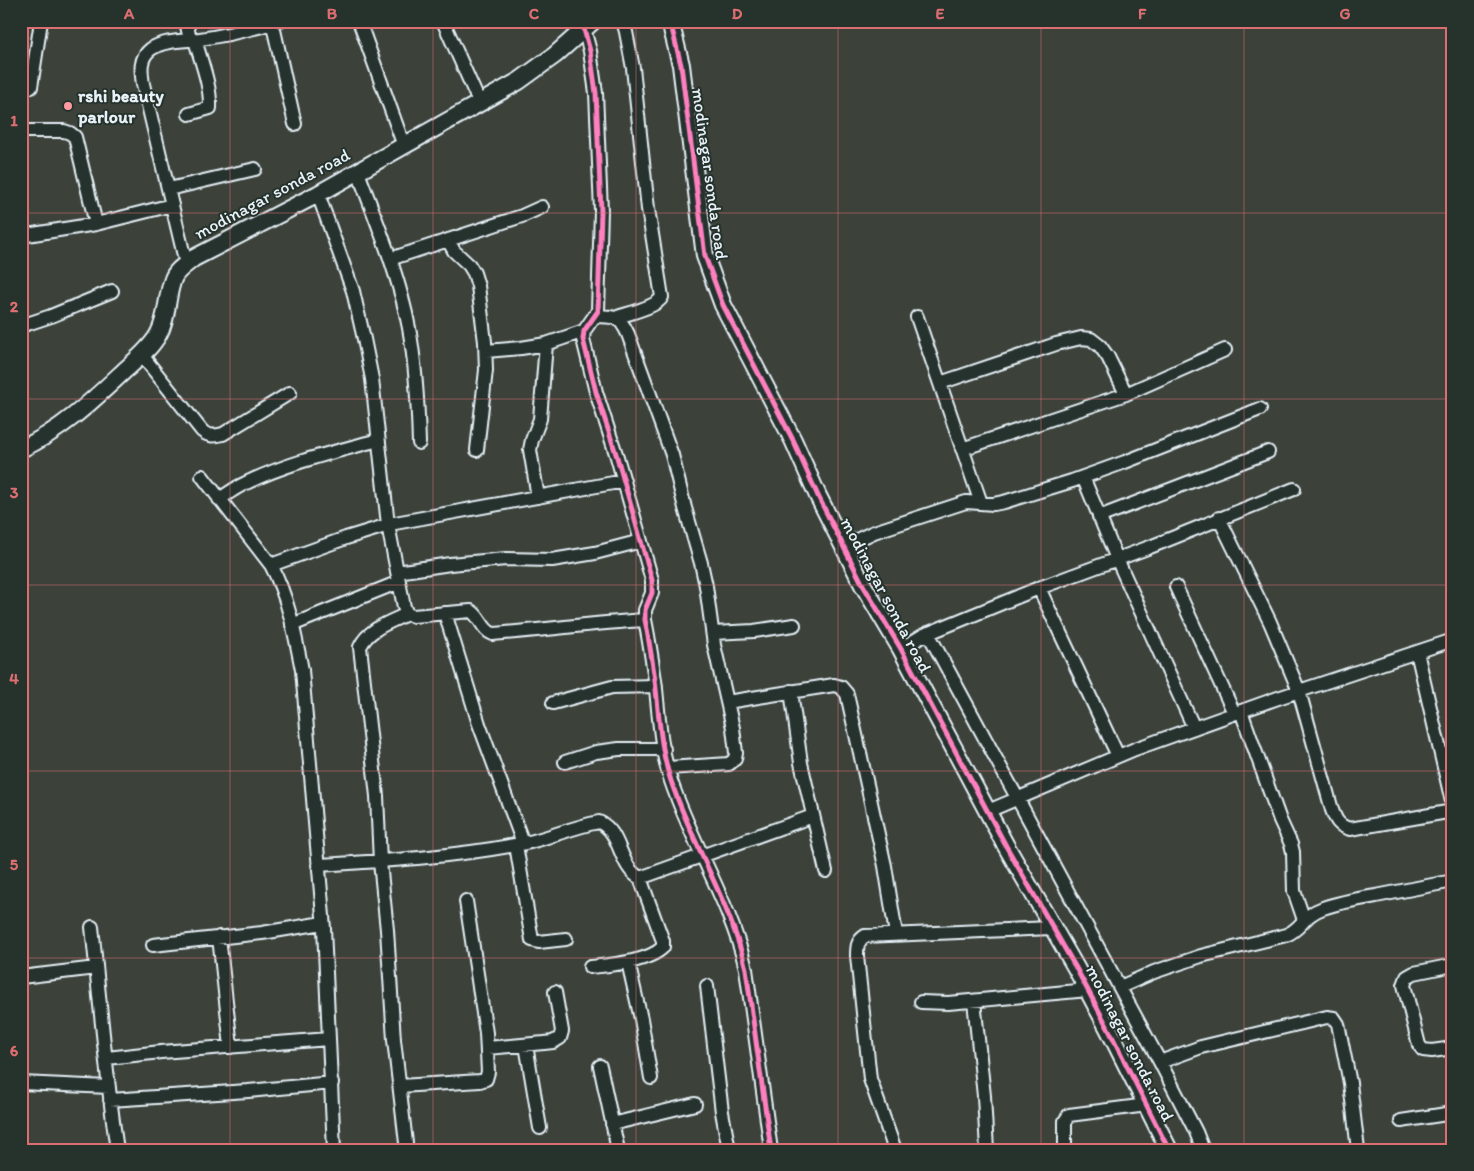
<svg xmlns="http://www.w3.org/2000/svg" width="1474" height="1171" viewBox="0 0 1474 1171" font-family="Itim,sans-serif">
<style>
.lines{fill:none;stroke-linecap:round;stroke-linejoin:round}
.street-casing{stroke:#e8f1f8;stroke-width:16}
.secondary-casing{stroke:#e8f1f8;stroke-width:20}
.street{stroke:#26332d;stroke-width:12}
.secondary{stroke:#26332d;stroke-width:16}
.cycleway-casing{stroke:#26332d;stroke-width:8}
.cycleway{stroke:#ff80c0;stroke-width:5}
.grid{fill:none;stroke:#dc6e71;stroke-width:1;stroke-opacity:0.55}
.poi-dot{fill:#ff9aa2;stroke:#26332d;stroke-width:2}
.labels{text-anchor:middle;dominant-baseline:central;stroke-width:4;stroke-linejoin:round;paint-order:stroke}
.poi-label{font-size:18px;font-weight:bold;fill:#e8f1f8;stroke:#26332d;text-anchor:start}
.street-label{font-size:18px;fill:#e8f1f8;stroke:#26332d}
.neatline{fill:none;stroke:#dc6e71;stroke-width:2}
.grid-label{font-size:16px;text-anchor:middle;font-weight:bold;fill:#dc6e71}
</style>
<rect width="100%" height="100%" fill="#3c423a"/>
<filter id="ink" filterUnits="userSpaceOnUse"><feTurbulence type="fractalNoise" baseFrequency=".02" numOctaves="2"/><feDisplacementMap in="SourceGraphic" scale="10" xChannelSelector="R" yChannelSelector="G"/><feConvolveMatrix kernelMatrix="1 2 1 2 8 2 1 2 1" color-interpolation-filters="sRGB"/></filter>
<g filter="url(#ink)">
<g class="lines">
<g class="street-casing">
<path id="street" d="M186 21 190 40
M272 21 295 124
M359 21 404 146
M443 21 480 104
M584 29 590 51 596 93 601 211 598 311 584 331 583 339 596 392 617 457 652 580V593L645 610V620C649 639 652 660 655 680 659 714 660 749 671 781 693 846 730 902 746 969L771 1150
M31 87 41 21
M189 114 210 108C211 86 201 61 195 40
M21 131H64L70 133 75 137 96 224
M358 172C377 223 399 275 409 328 416 366 418 405 419 443
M169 189 255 169
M318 194 353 291 364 339 372 379 388 525 404 607 407 614 413 616 471 611C481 617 482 630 493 634 544 630 594 623 645 620
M21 236 96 224 172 205
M448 240 454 251 469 265 474 273 478 286 485 342 486 370 477 450
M390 259 522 216 542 207
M186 264 143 84C141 71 139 58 151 49 164 40 185 41 200 39 227 35 253 29 279 21
M596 316C616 317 619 315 628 334L672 455 685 508 701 563 706 586 714 645 733 728 736 753 735 759 729 764 668 768
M618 317C629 313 657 307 662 297L648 209 633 68 626 32 623 21
M917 317 981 503
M21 326 51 316 112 291
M486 351 521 348 546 344 584 331
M141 354 202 431C209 437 215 436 223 434L290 393
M940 383 1056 344 1081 338 1091 339 1100 346 1108 357 1126 394
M962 449 1126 394 1225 350
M202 476 271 565C288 597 295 634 302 670L324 928 334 1150
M1083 477 1117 559 1194 728
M538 497 530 450 532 440 540 419 546 344
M219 499C228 494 236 487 246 483 287 463 334 452 378 440
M1099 517 1268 452
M1219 518 1270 622 1299 691 1332 810C1336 821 1339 826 1350 829L1453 811
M844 546 874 532 966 502 994 504 1004 502 1072 481 1125 462 1260 409
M271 565 346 538 395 523 624 481
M397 572 450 564 506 559 552 560 595 553 641 541
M1176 587 1234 713
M1039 588 1118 756
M445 613 479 724 523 843
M292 625 399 582
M713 633 754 631 794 625
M928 633 1160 1062 1196 1132 1203 1150
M901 649 924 635 1039 588 1150 547 1294 489
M1417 652 1453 806
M791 691 801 763 826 871
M727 702 834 685 841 687 847 694 885 866 896 934
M553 703 612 687 656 686
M1241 711 1280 820 1291 844 1293 852 1294 891 1304 920
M565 762 596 752 619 749H664
M988 811 1135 749 1278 698 1453 640
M516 845 532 940 539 942 566 939
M318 865C388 861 452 857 521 844 547 839 572 827 599 822 622 832 618 866 640 878L813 816
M92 927C100 1001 106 1076 117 1150
M219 937 231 1047
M153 945 262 933 323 923
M628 962 641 1019 651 1078
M1453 965 1414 973 1407 977 1404 985 1419 1045 1423 1050 1432 1051 1453 1048
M590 967C610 965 649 962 663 947V941L640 878
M21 977 96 968
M707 986 722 1112 729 1150
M1120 987 1154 972 1201 956 1286 935C1302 929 1303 915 1323 908 1340 902 1358 899 1376 896 1402 891 1427 886 1453 881
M974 1001 984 1096 987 1150
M921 1002 948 1003 1088 990
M526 1045 540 1128
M487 1048 544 1043 553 1042 560 1038 562 1031 555 992
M107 1058 161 1052 329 1039
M1160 1062 1201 1047 1327 1017 1334 1018 1338 1024 1350 1083 1358 1150
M600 1066 618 1150
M21 1083 109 1087
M400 1086 480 1081 486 1079 488 1072 486 1033 466 901
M110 1100 248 1091 332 1083
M1401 1121 1453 1113
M612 1124 695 1104
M406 1143 394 1040 387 930 380 862 377 796 360 647C368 629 390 622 407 614
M895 1150 870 1079 857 956C857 947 857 941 865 936L1052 928
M1065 1150V1121L1069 1115 1147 1105"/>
</g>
<g class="secondary-casing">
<path id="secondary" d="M670 21 681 65 705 256 723 305 793 440 818 496 863 585 901 649 1006 846 1076 968 1108 1028 1169 1150
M21 449C61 431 92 401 124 371 136 360 150 349 158 335 168 318 166 297 173 279 176 270 187 264 194 258L318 194 519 81 555 55 593 21"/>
</g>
<use href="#street" class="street"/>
<use href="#secondary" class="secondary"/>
<g class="cycleway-casing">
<path id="cycleway" d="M670 21 681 65 705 256 723 305 793 440 818 496 863 585 901 649 1006 846 1076 968 1108 1028 1169 1150
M584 29 590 51 596 93 601 211 598 311 584 331 583 339 596 392 617 457 652 580V593L645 610V620C649 639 652 660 655 680 659 714 660 749 671 781 693 846 730 902 746 969L771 1150"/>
</g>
<use href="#cycleway" class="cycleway"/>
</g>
</g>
<path class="grid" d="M230 21V1150M433 21V1150M636 21V1150M838 21V1150M1041 21V1150M1244 21V1150M21 213H1453M21 399H1453M21 585H1453M21 771H1453M21 958H1453"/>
<circle class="poi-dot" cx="68" cy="106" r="5"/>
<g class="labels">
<g class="poi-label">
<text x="78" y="96">rshi beauty<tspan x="78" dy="21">parlour</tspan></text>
</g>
<g class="street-label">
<text transform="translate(710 174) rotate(82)">modinagar sonda road</text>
<text transform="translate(272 194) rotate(-28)">modinagar sonda road</text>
<text transform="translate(886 595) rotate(62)">modinagar sonda road</text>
<text transform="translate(1130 1043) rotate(63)">modinagar sonda road</text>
</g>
</g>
<rect width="1474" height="1171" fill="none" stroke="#26332d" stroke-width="55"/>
<rect x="28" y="28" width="1418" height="1116" class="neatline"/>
<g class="grid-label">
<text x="129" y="19">A</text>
<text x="332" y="19">B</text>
<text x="534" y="19">C</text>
<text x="737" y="19">D</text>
<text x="940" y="19">E</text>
<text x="1142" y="19">F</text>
<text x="1345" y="19">G</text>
<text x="14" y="126">1</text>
<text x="14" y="312">2</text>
<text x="14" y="498">3</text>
<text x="14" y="684">4</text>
<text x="14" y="870">5</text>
<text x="14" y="1056">6</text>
</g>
</svg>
